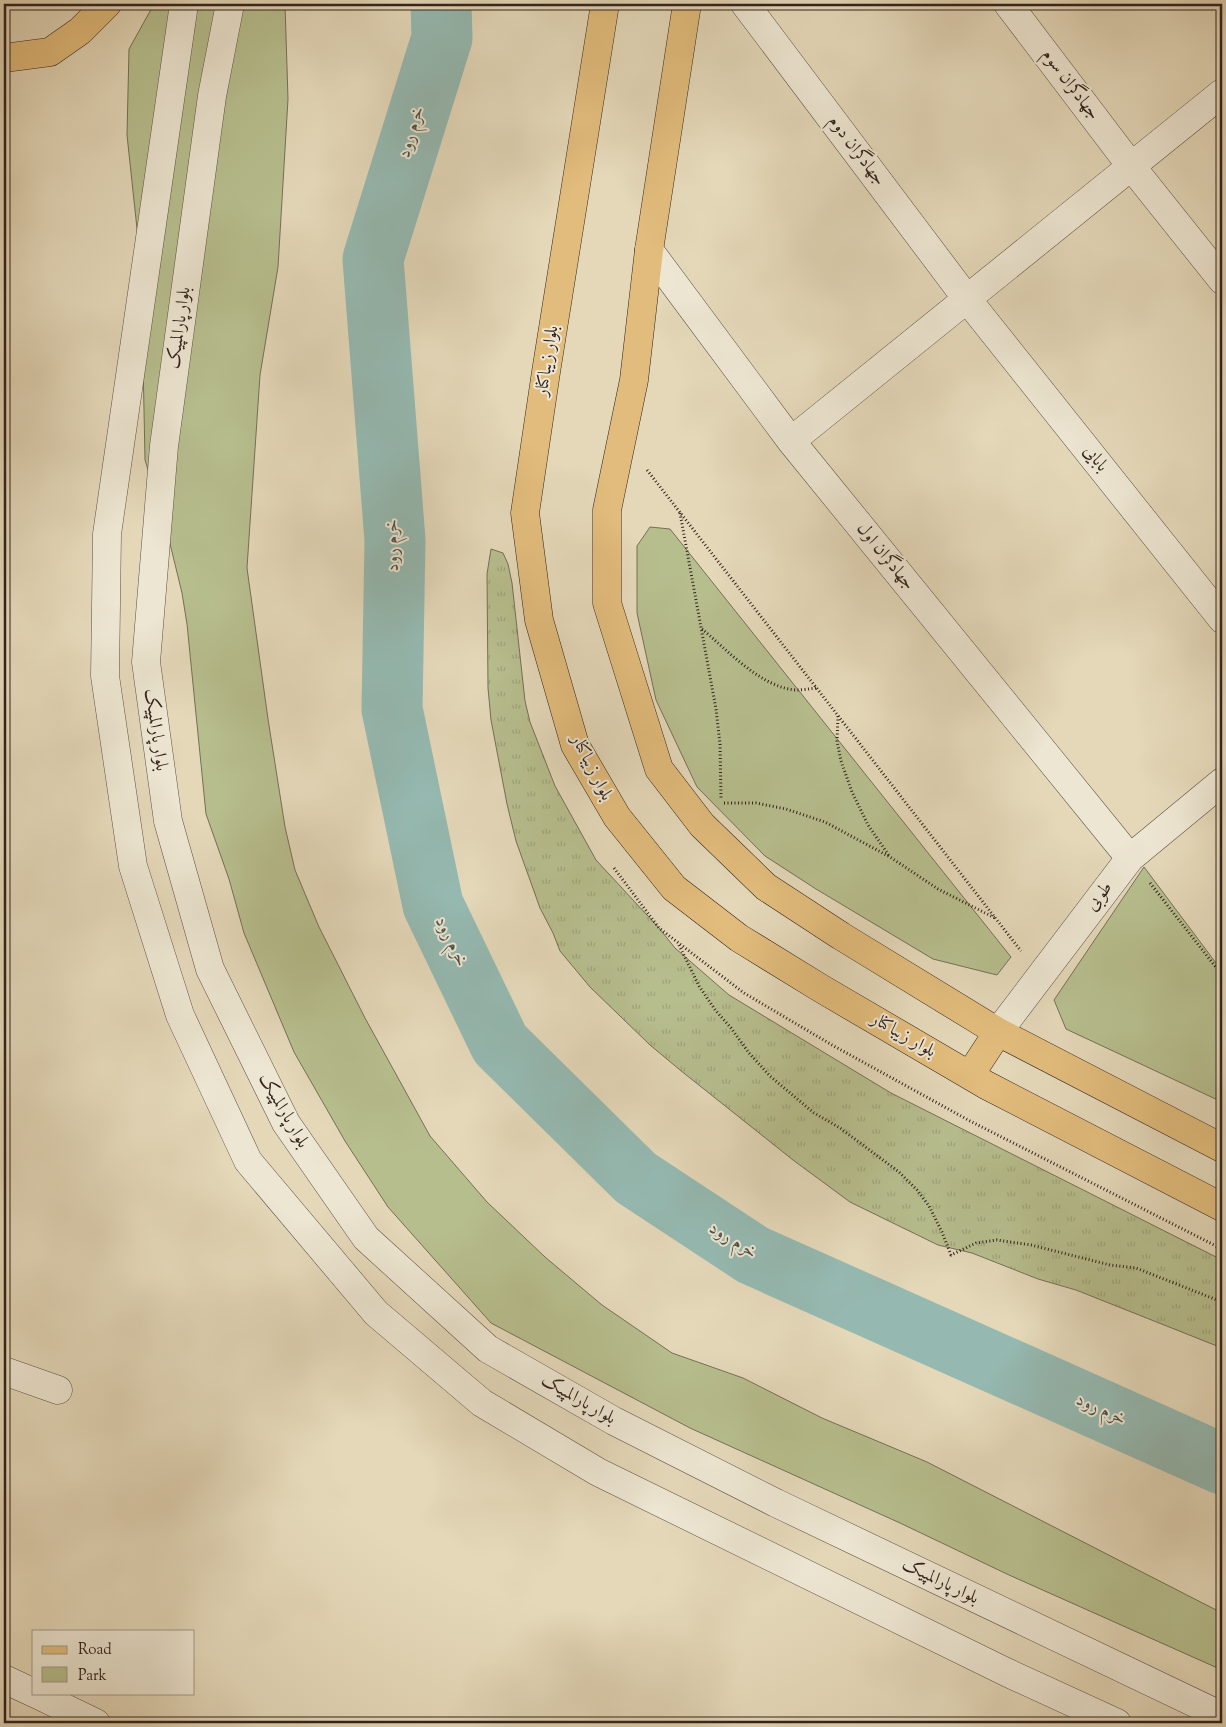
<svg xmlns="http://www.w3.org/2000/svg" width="1226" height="1727" viewBox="0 0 1226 1727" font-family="'Sorts Mill Goudy',Amiri,serif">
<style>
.grass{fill:url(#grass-tufts);stroke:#747056}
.green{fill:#b7be8e;stroke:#747056}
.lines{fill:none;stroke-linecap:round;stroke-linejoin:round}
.river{stroke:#95b9b1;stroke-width:61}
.minor-casing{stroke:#5e5044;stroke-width:29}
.major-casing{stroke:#32231d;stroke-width:29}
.path{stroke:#32231d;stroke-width:3;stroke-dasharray:1 2.5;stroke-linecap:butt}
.minor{stroke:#ede6d2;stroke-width:28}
.major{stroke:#e2bc7c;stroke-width:28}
.labels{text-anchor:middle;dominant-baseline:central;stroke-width:4;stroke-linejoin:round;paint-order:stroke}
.street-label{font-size:18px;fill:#32231d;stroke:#ede6d2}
.water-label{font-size:19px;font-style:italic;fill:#505049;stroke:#ede6d2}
</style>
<defs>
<pattern id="grass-tufts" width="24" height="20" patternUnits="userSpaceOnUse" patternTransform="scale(1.25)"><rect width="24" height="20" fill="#b7be8e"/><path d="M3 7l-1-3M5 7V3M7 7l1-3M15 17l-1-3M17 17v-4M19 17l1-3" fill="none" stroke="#9ea37a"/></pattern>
</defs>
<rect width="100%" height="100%" fill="#e4d8b9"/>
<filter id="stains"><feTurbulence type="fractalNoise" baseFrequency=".004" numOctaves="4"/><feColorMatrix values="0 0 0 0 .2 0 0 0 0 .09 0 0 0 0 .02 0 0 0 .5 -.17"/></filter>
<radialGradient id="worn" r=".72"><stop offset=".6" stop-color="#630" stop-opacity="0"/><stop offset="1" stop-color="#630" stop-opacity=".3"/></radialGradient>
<path class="grass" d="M491 549 503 553 508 564 512 583 525 701 530 722 555 786 596 860 659 928 675 948 729 995 891 1093 1222 1260V1348L1076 1290 1038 1279 972 1253 938 1245 850 1202 793 1160 680 1070 650 1045 590 987 560 951 553 933 540 908 516 841 507 804 491 720 488 688 487 574Z"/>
<path class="green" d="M154 4H285L288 99 278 267 260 375 247 568 268 719 285 827 295 870 319 927 365 1018 430 1136 487 1202 545 1257 602 1305 672 1353 743 1378 822 1418 927 1462 1222 1613V1670L1009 1575 900 1523 690 1428 491 1323 388 1207 345 1141 294 1052 244 933 229 879 206 814 187 624 182 593 165 523 145 460 143 360 144 294 127 135 129 49Z
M650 527 670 529 1011 957 997 975 933 959 816 889 765 856 697 787 656 700 637 613V546Z
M1144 867 1222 971V1102L1066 1029 1054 1000Z"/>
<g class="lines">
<path class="river" d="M441 4 442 38 373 259 395 540 392 709 433 905 500 1044 636 1178 753 1255 1222 1464"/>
<g class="minor-casing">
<path id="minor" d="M184 4 107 534 105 676 133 866 180 1015 248 1161 376 1313 482 1403 598 1472 1006 1672 1117 1723
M230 4 212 96 164 446 146 662 168 821 210 969 286 1123 366 1238 488 1349 614 1421 776 1503 1222 1716
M745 4 967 299 1222 619
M1008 4 1131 166 1222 280
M649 250 791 441 1130 858
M791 441 1222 93
M998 1032 1130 858 1222 782
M4 1371 58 1390
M4 1679 34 1693
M34 1693 96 1723"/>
</g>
<g class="major-casing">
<path id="major" d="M605 4 546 372 525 513 539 620 575 745 617 817 674 888 739 938 822 989 986 1085 1222 1207
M687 4 649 250 634 380 607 510V603L659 769 702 825 766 887 841 936 998 1032 1222 1148
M4 58 50 52 80 31 107 4
M970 1075 998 1032"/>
</g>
<path class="path" d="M647 470 1021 951
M680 513 716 709 720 744 721 798
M702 629C727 650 762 688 796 690 802 690 809 689 816 688
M838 716 837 741 841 761 852 792 868 825 890 857
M724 803H756L786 809 825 822 890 857 938 889 995 918
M614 868 659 928 744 993 832 1045 970 1121 1222 1249
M1150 883 1222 975
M679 945 699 986 716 1011 731 1028 749 1053 770 1076 814 1113 840 1128 899 1172 917 1190 929 1206 942 1232 951 1255 976 1243 997 1240 1031 1245 1110 1265 1136 1268 1222 1302"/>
<use href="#minor" class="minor"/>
<use href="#major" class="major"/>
</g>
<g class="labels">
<g class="street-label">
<text transform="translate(1070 85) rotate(53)">جهادگران سوم</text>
<text transform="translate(856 151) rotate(53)">جهادگران دوم</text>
<text transform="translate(180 328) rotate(-82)">بلوار پارالمپیک</text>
<text transform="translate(548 361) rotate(-81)">بلوار زیباکنار</text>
<text transform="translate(1095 459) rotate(51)">بابایی</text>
<text transform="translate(885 557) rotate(51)">جهادگران اول</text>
<text transform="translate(155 730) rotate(82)">بلوار پارالمپیک</text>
<text transform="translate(591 768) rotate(63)">بلوار زیباکنار</text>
<text transform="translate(1100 897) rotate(-53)">طوبی</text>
<text transform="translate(903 1036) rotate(30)">بلوار زیباکنار</text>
<text transform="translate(283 1111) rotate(60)">بلوار پارالمپیک</text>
<text transform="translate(578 1400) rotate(30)">بلوار پارالمپیک</text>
<text transform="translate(940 1582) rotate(26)">بلوار پارالمپیک</text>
</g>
<g class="water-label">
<text transform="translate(412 132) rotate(-73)">خرم رود</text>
<text transform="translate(393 545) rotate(-91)">خرم رود</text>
<text transform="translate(451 942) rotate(64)">خرم رود</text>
<text transform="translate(733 1241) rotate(32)">خرم رود</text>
<text transform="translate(1101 1410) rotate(24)">خرم رود</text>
</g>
</g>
<rect width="1226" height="1727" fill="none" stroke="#e4d8b9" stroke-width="20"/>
<rect x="5" y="5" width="1216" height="1717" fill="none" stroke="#32231d" stroke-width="2.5"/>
<rect x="10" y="10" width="1206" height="1707" fill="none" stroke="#32231d"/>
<rect x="32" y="1630" width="162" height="65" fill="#ede6d2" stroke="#a2988a"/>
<rect x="42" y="1646" width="25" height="8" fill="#e2bc7c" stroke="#a2988a"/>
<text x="78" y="1654" font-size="15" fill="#32231d">Road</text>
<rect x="42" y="1667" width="25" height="15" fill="#b7be8e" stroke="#a2988a"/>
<text x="78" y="1680" font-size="15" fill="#32231d">Park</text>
<rect width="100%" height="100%" filter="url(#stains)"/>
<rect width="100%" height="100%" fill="url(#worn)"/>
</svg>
